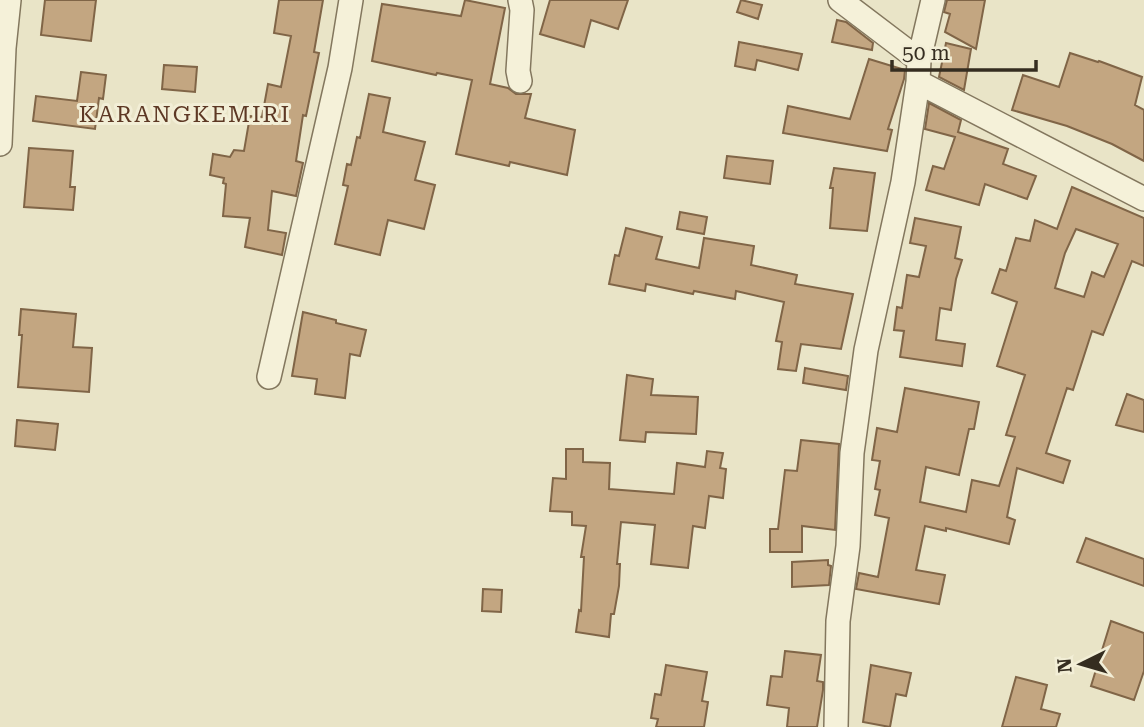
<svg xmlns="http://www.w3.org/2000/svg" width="1144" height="727" viewBox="0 0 1144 727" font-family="'Roboto Serif',serif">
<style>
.building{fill:#c3a681;stroke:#806547;stroke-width:2;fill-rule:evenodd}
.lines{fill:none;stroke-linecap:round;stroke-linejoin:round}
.street-casing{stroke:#83775e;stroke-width:26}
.street{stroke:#f5f1d9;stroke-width:23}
.labels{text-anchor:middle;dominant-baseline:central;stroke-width:6;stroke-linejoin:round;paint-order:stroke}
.quarter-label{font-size:23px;letter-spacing:2px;fill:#5d3824;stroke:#f2eed6}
</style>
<rect width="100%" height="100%" fill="#e9e4c7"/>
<path class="building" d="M45 0H96L91 41 41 35Z
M279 0H323L314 52 319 53 306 116 303 115 296 161 303 163 296 196 272 191 268 230 286 233 282 255 245 247 250 218 223 216 226 184 223 183 224 178 210 175 213 154 230 157 234 150 244 151 250 116 262 117 268 84 281 87 291 36 274 33Z
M465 0 505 8 490 84 508 88 516 94H531L525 118 575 130 567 175 510 162 509 166 456 154 472 80 437 73 436 75 372 61 382 4 461 16Z
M550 0H628L618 29 591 20 584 47 540 34Z
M741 0 762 5 758 19 737 12Z
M947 0H985L976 49 945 32 950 14 944 12Z
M837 20 846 22 873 43 872 50 832 42Z
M739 42 802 54 798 70 757 60 755 70 735 66Z
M946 43 971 49 964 90 939 77Z
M1070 53 1098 62 1099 61 1142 77 1135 105 1144 110V161L1112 144 1067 126 1012 110 1023 75 1059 87Z
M869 59 905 70 904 79 888 129 892 130 887 151 783 133 788 106 850 119Z
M164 65 197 67 195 92 162 89Z
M81 72 106 75 103 99 99 98 95 129 33 121 36 96 77 101Z
M369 94 390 98 383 132 425 142 415 180 435 185 424 229 388 220 380 255 335 244 348 186 343 185 347 164 351 165 357 137 360 138Z
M929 103 961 120 958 132 1008 149 1003 164 1036 176 1027 199 985 184 979 205 926 190 933 166 944 169 955 137 925 129Z
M29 148 73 151 70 187H75L73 210 24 207Z
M727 156 773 161 770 184 724 178Z
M834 168 875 173 867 231 830 228 833 188H830Z
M1072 187 1144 218V266L1132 261 1103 335 1092 331 1073 390 1067 388 1046 453 1070 461 1063 483 1017 468 1007 517 1015 520 1009 544 946 528V531L925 526 916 570 945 575 939 604 856 589 859 573 878 577 889 518 875 515 880 490 875 489 880 461 872 460 877 428 897 432 905 388 979 402 974 429H969L959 475 926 467 920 502 966 512 972 480 999 486 1015 437 1006 435 1025 375 997 366 1017 302 992 293 1000 269 1006 271 1016 238 1030 241 1035 220 1057 229ZM1076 229 1118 244 1104 277 1092 272 1084 297 1055 288 1065 253Z
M680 212 707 217 704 234 677 229Z
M915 218 961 227 955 258 962 260 956 279 951 310 940 308 936 340 965 344 962 366 900 357 904 331 894 330 897 307 902 308 907 275 919 277 926 246 910 243Z
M626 228 662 237 656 259 699 268 704 238 754 246 751 265 797 275 795 284 853 294 841 349 801 344 796 371 778 369 782 342 776 341 784 302 736 291 735 299 694 291 693 294 646 284 645 291 609 284 615 255 619 256Z
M21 309 76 314 73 347 92 348 89 392 18 387 22 335H19Z
M303 312 336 320V323L366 330 360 356 350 354 345 398 315 394 317 379 292 376Z
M805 368 848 376 846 390 803 383Z
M627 375 653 379 651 395 698 397 696 434 646 432 645 442 620 440Z
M1127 394 1144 400V432L1116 425Z
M17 420 58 424 55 450 15 446Z
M801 440 839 444 835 530 802 526V552H770V529H778L785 470 797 471Z
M566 449H583V462L610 463 609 489 674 494 677 463 705 467 707 451 723 453 720 468 726 469 723 498 709 496 705 528 693 526 688 568 651 564 655 525 621 522 617 564H620L619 586 614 614H611L609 637 576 632 579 610 581 611 584 557H581L586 526 572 525V512L550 511 553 478 566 479Z
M1086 538 1144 559V586L1077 562Z
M828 560V565L831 566 829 585 792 587V562Z
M483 589 502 590 501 612 482 611Z
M1111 621 1144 633V671L1134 700 1091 686Z
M785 651 821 655 817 681 823 682V690L817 727H787L789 708 767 705 771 676 782 677Z
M666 665 707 672 702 701 708 702 704 727H656L658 719 651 718 655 694 661 695Z
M871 665 911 673 906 696 896 694 890 727 863 722Z
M1016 677 1047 685 1041 709 1060 714 1056 727H1002Z"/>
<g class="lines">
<g class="street-casing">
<path id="street" d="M840 0 919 60
M520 81 518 71 522 10 520 0
M918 82 1144 199
M0 144 4 48 9 0
M269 377 340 68 351 0
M836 727 838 621 848 546 852 453 859 402 866 350 903 182 918 82 919 60 933 0"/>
</g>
<use href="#street" class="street"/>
</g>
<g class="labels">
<g class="quarter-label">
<text x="185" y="114">KARANGKEMIRI</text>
</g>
</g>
<g transform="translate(1081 664) rotate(265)" stroke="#f2eed6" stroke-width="5" paint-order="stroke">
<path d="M0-5L12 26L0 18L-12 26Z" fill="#352d20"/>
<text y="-10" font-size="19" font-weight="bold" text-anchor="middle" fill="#352d20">N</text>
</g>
<path d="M892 60v10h144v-10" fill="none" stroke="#352d20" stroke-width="3.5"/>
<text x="902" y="60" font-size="21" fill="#352d20" stroke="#f2eed6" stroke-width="5" paint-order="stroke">50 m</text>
</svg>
